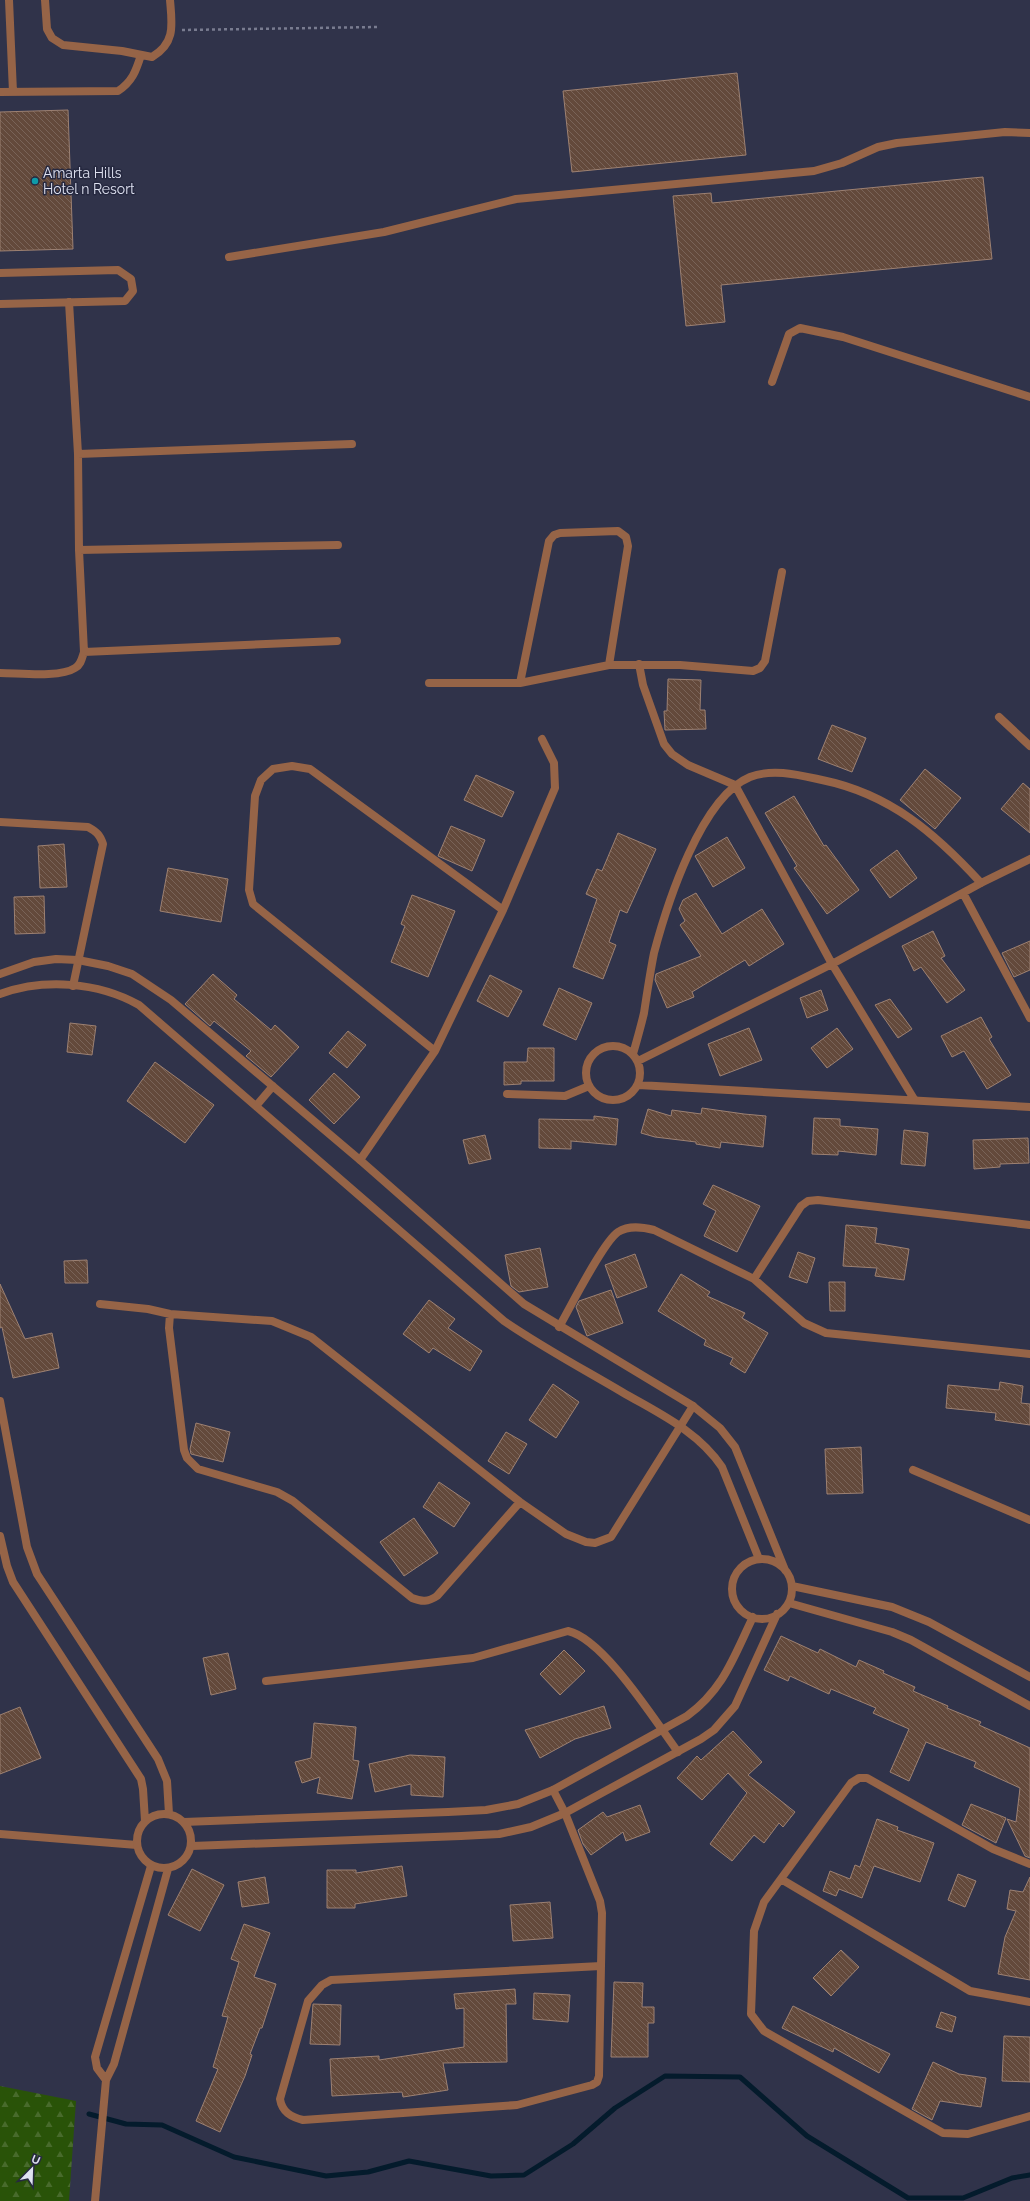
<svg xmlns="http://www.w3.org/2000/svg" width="1030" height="2201" viewBox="0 0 1030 2201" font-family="Raleway,sans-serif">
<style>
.forest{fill:url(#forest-firs)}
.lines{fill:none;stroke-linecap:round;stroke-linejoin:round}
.stream{stroke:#041b2c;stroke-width:5}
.building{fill:url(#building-back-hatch);stroke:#9d8172}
.path{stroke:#797c90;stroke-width:2.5;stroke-dasharray:3 3;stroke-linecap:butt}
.service{stroke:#966447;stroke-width:8}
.minor{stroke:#966447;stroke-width:8}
.tertiary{stroke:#966447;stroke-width:8}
.culture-dot{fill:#0f9aa8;stroke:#262940;stroke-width:1.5}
.labels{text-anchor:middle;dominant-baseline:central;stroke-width:3;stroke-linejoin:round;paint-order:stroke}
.poi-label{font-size:14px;fill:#dfe2f1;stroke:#262940;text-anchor:start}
</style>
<defs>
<pattern id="forest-firs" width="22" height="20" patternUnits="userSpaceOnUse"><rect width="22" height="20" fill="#295308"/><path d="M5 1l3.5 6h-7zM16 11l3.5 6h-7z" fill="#486b2c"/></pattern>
<pattern id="building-back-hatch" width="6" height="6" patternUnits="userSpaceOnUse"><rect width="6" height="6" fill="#63493b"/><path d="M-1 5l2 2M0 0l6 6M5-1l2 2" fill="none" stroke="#796358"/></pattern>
</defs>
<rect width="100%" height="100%" fill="#30334a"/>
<path class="forest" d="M0 2086 76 2101 69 2201H0Z"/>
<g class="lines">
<path class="stream" d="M89 2114 126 2124 162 2125 234 2157 326 2176 368 2172 409 2161 491 2176 524 2175 573 2144 615 2108 665 2076 740 2077 807 2136 908 2198H963L1012 2178 1030 2175"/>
</g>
<path class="building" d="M737 73 746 155 572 172 563 91Z
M68 110 73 249 0 251V112Z
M983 177 992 259 721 285 725 322 686 326 673 196 711 193 712 203Z
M668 679 701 680 700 710H705L706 729 665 730 664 711H667Z
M832 725 866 738 852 772 818 759Z
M925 769 961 798 935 829 900 800Z
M476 775 514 792 502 817 464 800Z
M1023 783 1030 789V833L1001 809Z
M794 796 824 846 826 845 859 890 827 914 794 868 797 866 765 813Z
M451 826 485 840 472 871 438 856Z
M618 833 656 849 627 913 620 910 609 942 616 945 603 979 573 967 597 899 586 894 597 869 602 871Z
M727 837 745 868 713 887 695 856Z
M64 844 67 887 40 888 38 846Z
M897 850 917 878 890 898 870 870Z
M168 868 228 879 221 922 160 911Z
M696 893 722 934 762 909 784 944 749 966 745 960 692 992 694 997 667 1008 655 980 656 974 701 956 680 925 685 921 679 909 683 900Z
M412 895 455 911 428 977 391 962 405 926 401 924Z
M44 896 45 933 15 934 14 897Z
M933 931 945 956 941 958 965 990 947 1003 921 967 914 971 902 946Z
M1030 941V970L1014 977 1002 953Z
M213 974 237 995 234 999 271 1030 275 1025 299 1047 271 1077 246 1056 251 1051 214 1021 210 1026 185 1004Z
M490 975 522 991 508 1017 477 1001Z
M559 988 592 1003 576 1040 543 1025Z
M821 990 828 1010 807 1018 800 998Z
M890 999 912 1029 898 1038 875 1005Z
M981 1017 992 1037 989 1039 1011 1075 987 1089 964 1051 952 1057 941 1036Z
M70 1023 96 1026 92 1055 67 1052Z
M749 1028 762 1060 720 1076 708 1044Z
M837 1028 853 1049 827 1068 811 1048Z
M348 1031 366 1045 347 1068 329 1053Z
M528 1048H554V1081H521V1084L504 1085V1062H527Z
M155 1062 214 1105 185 1143 127 1101Z
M334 1073 360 1097 334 1124 309 1100Z
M702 1108 744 1114 766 1116 763 1147 721 1142 720 1148 696 1144V1142L655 1137 641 1133 648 1109 671 1116 672 1110 701 1114Z
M594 1116 618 1119 616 1145 571 1141V1149L539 1148V1119L594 1120Z
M814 1118 840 1119V1126L878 1129 876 1155 838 1151V1155L812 1154Z
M904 1130 928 1133 925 1166 901 1164Z
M485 1135 491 1159 469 1164 463 1140Z
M1028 1138 1029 1163 1000 1164V1167L974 1169 973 1140Z
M713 1185 760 1206 737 1252 704 1236 716 1211 703 1204Z
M846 1225 877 1228 875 1243 909 1249 904 1280 875 1276 877 1268 843 1266Z
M540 1248 548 1287 519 1292 511 1286 505 1255Z
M798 1252 815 1258 807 1283 789 1277Z
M635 1254 647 1287 617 1298 605 1265Z
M87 1260 88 1283H65L64 1261Z
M681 1274 710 1292 707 1296 745 1313 742 1318 768 1333 745 1373 730 1364 733 1358 704 1345 706 1340 658 1311Z
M829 1282H845V1311H830Z
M0 1284 25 1339 52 1333 59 1368 13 1378 2 1327 0 1328Z
M611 1290 623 1323 587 1336 576 1307 579 1301Z
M429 1300 455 1319 448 1328 482 1351 470 1371 433 1348 429 1353 403 1334Z
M1000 1382 1023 1386 1021 1403 1030 1404V1425L995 1420 996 1413 946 1408 948 1385 999 1390Z
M553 1384 579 1402 556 1438 529 1420Z
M196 1423 230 1432 223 1462 191 1454 190 1449Z
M506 1432 527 1444 509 1474 488 1461Z
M861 1447 863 1493 827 1494 825 1449Z
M439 1482 470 1503 454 1527 423 1507Z
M414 1518 438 1553 404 1576 380 1542Z
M781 1636 818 1653 820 1649 856 1667 859 1660 884 1671 883 1673 915 1687 913 1691 948 1706 947 1708 981 1722 979 1725 1030 1748V1858L1025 1856 1007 1819 1016 1822 1020 1788 974 1767 976 1762 926 1742 909 1781 890 1772 909 1729 873 1713 876 1708 831 1689 829 1694 790 1676 788 1681 764 1670Z
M564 1650 585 1671 560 1695 540 1674Z
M228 1653 236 1689 211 1695 203 1658Z
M604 1706 611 1728 575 1739 540 1758 525 1730Z
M20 1707 41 1758 0 1774V1715Z
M314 1723 356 1727 353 1760 359 1761 352 1799 317 1793 320 1777 302 1783 295 1762 311 1758Z
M733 1731 762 1762 748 1775 795 1812 783 1827 779 1823 764 1843 754 1835 732 1861 710 1844 747 1793 728 1773 702 1800 677 1778 697 1756 701 1760Z
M410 1755 445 1757 443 1797 411 1795V1784L375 1792 369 1764Z
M971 1804 1006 1818 996 1843 962 1825Z
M640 1805 650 1832 626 1841 623 1832 591 1855 583 1844 578 1830 603 1812 607 1817Z
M877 1819 898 1827 897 1830 934 1843 920 1882 874 1866 862 1898 839 1889 836 1896 823 1891 830 1871 850 1879 855 1865 860 1867Z
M402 1866 407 1896 355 1904V1908H327V1870H356V1873Z
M192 1869 224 1885 200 1931 168 1915Z
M958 1874 976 1881 965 1907 948 1900Z
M265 1877 269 1903 242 1907 238 1882Z
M1030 1877V1980L998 1974 1005 1937 1016 1911 1007 1909 1010 1890 1023 1892Z
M550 1902 553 1938 513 1941 510 1905Z
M244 1924 270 1933 254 1977 276 1984 262 2028H260L250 2054 252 2055 245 2076 220 2132 196 2121 218 2069 213 2067 228 2017 222 2016 239 1962 231 1959Z
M841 1950 859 1967 831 1996 813 1978Z
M614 1982 643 1983 642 2007H654V2023H648V2057H611Z
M515 1989 516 2004H506L507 2062 443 2063 448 2090 403 2097 402 2092 332 2096 330 2059 379 2056V2060L464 2047V2008L456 2009 454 1994Z
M534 1993 570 1995 568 2022 533 2019Z
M313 2004 341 2005 340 2045 310 2044Z
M793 2006 890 2054 879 2073 834 2048 833 2052 782 2028Z
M941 2012 956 2017 952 2032 936 2027Z
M1004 2036 1030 2037V2082L1002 2081Z
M933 2062 959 2074 986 2078 981 2107 940 2101 932 2120 912 2109Z"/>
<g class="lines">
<path class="path" d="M182 30 379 27"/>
<path class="service" d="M9 0 13 92
M45 0 47 29 52 38 63 45 122 51 152 57C176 43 172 24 170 0
M0 92 118 91C132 82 136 71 141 55
M229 257 384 232 516 199 814 171 842 163 878 147 897 143 1005 132 1030 133
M0 273 118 270 131 279 133 291 125 301 0 304
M69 302 78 454 79 550 84 652 337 641
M78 454 352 444
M79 550 338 545
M0 673C19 673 60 678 75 668 81 665 82 658 84 652"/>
<path class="minor" d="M772 382 789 334 800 328 843 337 1030 397
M639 664 643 685 664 744 672 754 688 765 735 785 832 964 914 1099
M429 683H520L609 665H680L753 671 760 668 765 661 782 572
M520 683 549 541 554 535 560 533 618 531 626 537 628 546 609 665
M999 717 1030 746
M0 822 88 827C97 832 100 835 103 844L73 986
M963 893 1030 1018
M586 1073a27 27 0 1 1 54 0a27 27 0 1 1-54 0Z
M435 1051 253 904 249 890 255 796 261 780 273 769 292 766 310 769 503 910
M633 1054C637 1040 641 1026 644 1013 647 993 650 973 654 953 667 904 701 797 750 777 773 768 799 775 822 780 890 794 935 833 981 883
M638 1061 832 964 981 883 1030 859
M638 1085 1030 1107
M507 1094 565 1096 589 1086
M360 1160 435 1051 503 910 555 788 554 763 542 739
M754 1279 801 1206 808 1201 818 1200 1030 1225
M100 1304 148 1309 170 1314 272 1321 311 1337 520 1502 566 1534 586 1542 595 1543 611 1537 693 1406
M170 1314 169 1328 184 1450 187 1458 198 1469 277 1492 293 1501 412 1598C422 1602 428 1602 437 1596L520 1502
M559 1327C570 1308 603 1242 618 1232 629 1225 642 1227 654 1230L754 1279 804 1323 826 1333 1030 1354
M913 1470 1030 1520
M266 1681 473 1658 568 1631C604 1639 655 1721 678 1752
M553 1790 565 1813 600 1901 602 1913 601 1966
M0 1834 137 1845
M1030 1864 993 1849 867 1778H859L851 1783 764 1902 754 1931 751 2014 764 2031 943 2133 968 2134 1030 2116
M781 1879 970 1991 1030 2002
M601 1966 599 2076 597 2082 592 2085 517 2105 303 2120C291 2117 282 2112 280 2099L308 2001 322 1985 331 1980Z"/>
<path class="tertiary" d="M0 974 34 962 56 959 78 960 108 966 132 974 171 1000 360 1160 524 1304 693 1406 720 1428 735 1447 785 1570
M0 994C44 978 98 982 139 1005L504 1321C542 1347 583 1369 622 1392 658 1413 698 1431 722 1467L759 1559
M256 1106 273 1086
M0 1401 27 1547 37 1574 158 1759 167 1781 169 1814
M0 1536 7 1566 13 1582 141 1779 143 1789 145 1821
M732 1589a30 30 0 1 1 60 0a30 30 0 1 1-60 0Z
M792 1586 892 1607 929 1622 1030 1677
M789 1603 892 1632 911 1640 1030 1706
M137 1841a27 27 0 1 1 54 0a27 27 0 1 1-54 0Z
M184 1822 448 1812 486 1810 518 1804 553 1790 687 1716C724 1689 734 1656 753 1617
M192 1846 461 1836 499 1834 531 1827 565 1813 701 1739 714 1730 735 1706 777 1614
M106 2080 97 2068 95 2057 151 1866
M95 2201 106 2080 114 2064 168 1869"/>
</g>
<circle class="culture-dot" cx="35" cy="181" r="4"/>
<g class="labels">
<g class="poi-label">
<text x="43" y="173">Amarta Hills<tspan x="43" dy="16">Hotel n Resort</tspan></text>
</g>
</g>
<g transform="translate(32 2169) rotate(23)" stroke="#262940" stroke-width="3" paint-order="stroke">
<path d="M0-3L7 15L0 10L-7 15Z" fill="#dfe2f1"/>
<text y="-6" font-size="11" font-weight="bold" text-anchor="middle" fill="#dfe2f1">U</text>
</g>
</svg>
